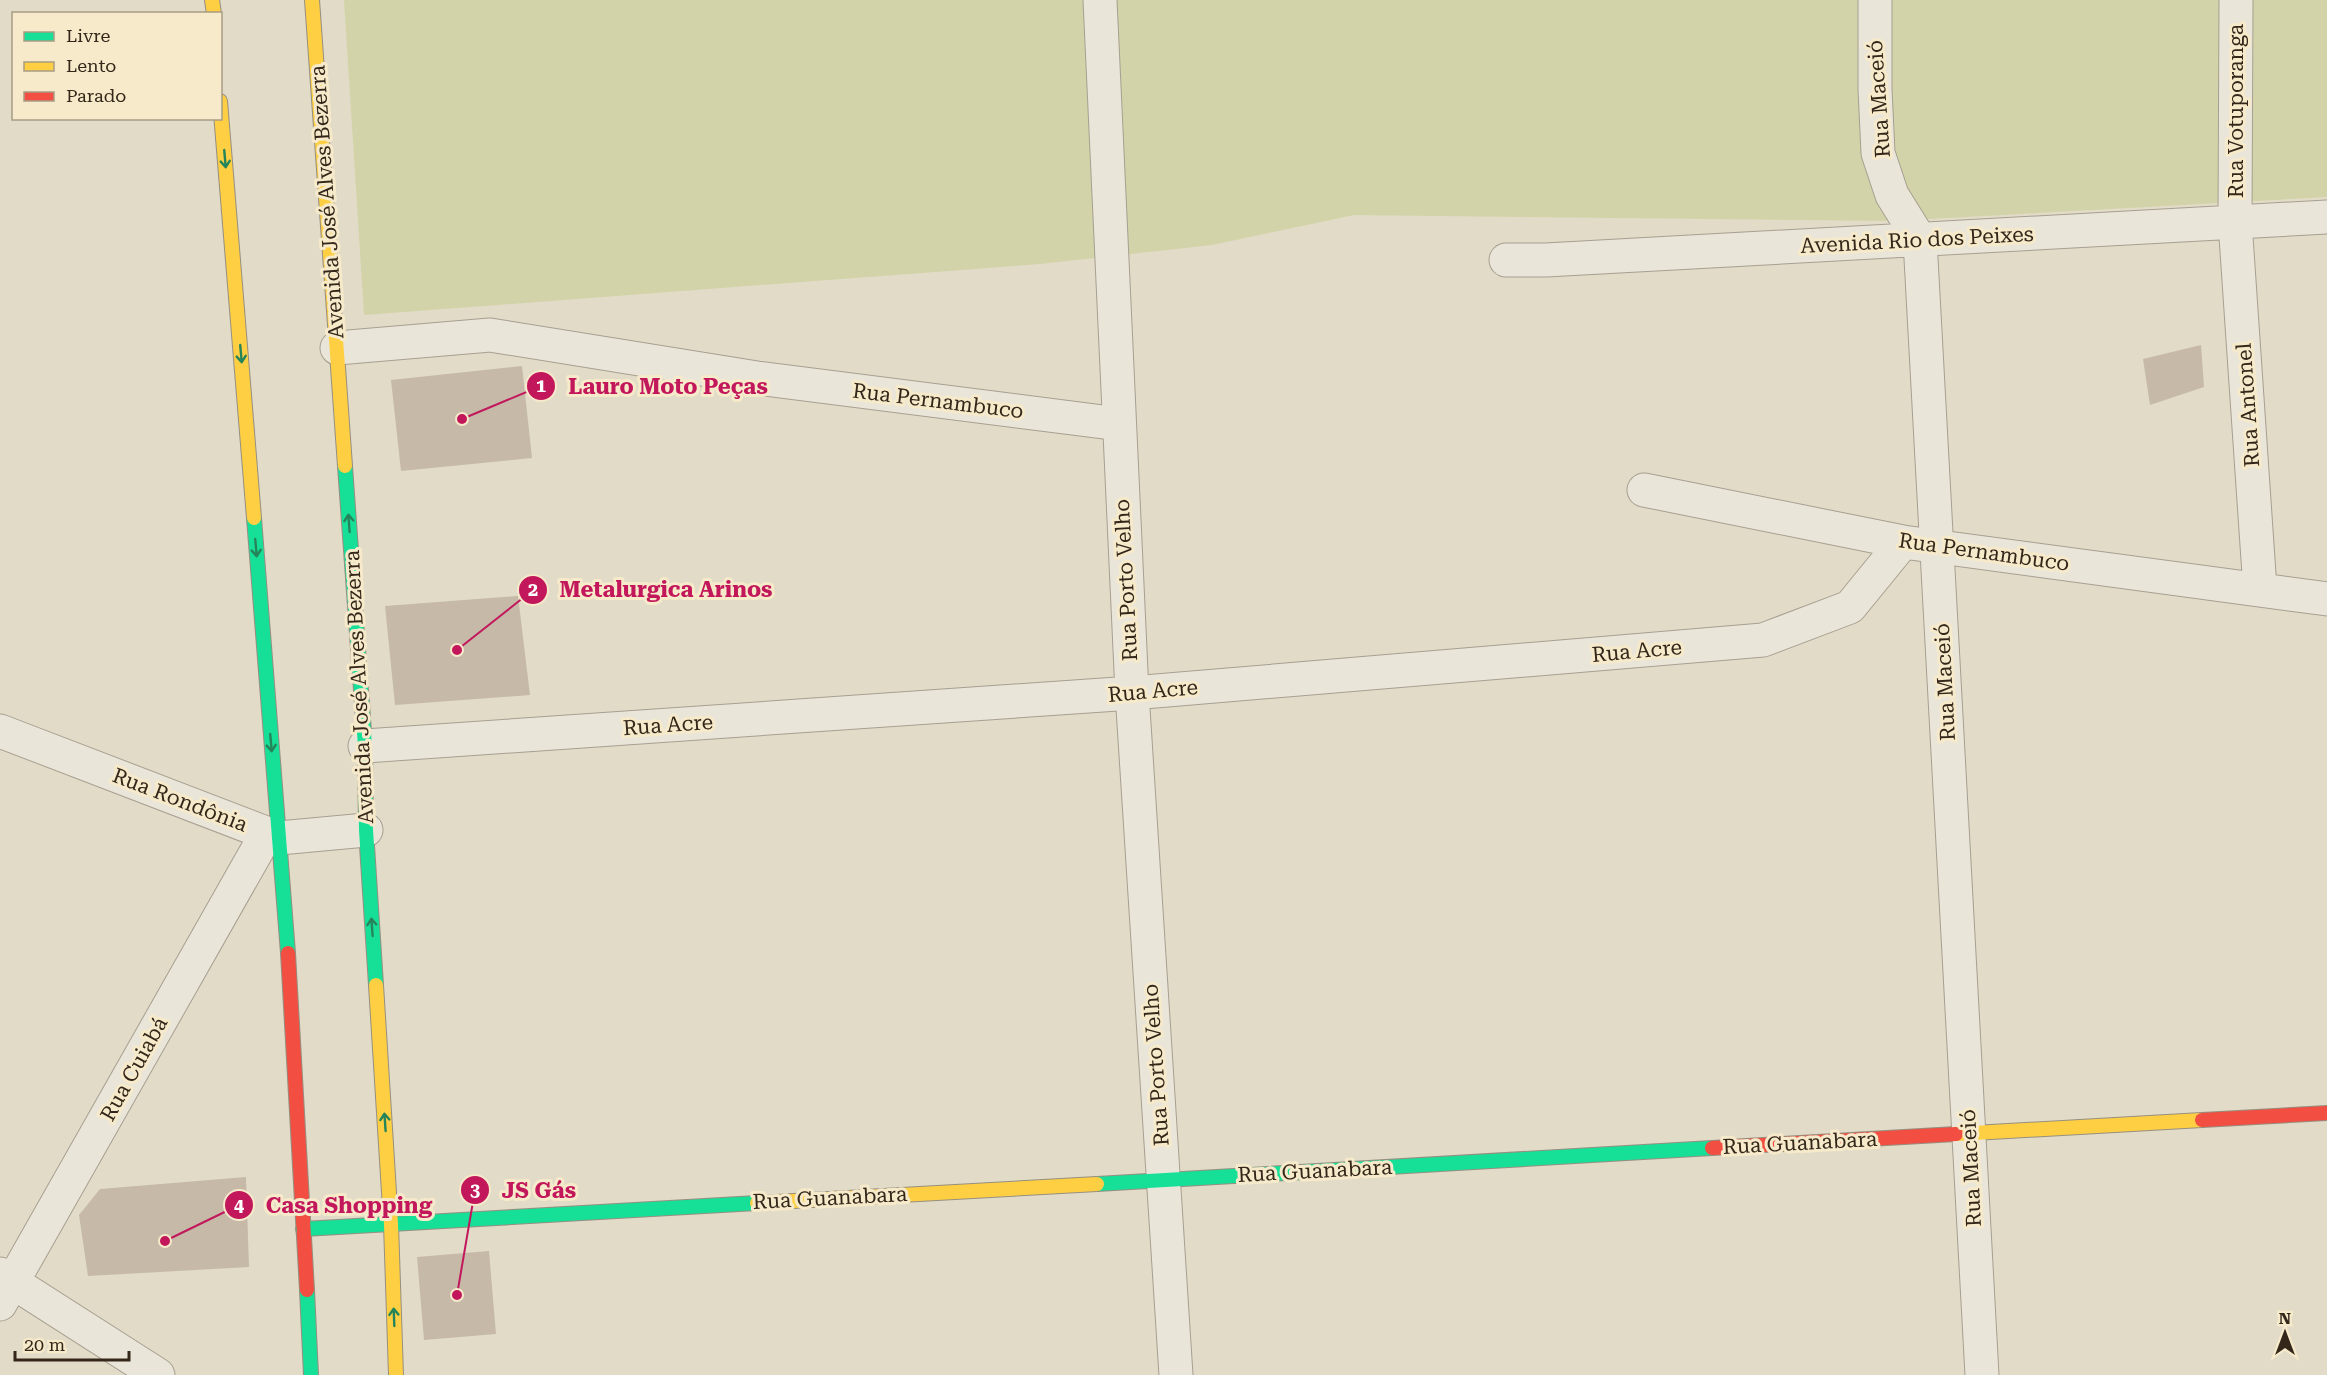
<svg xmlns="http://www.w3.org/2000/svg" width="2327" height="1375" viewBox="0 0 2327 1375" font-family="'Roboto Serif',serif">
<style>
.green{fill:#d2d3a8}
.building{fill:#c6b9a8}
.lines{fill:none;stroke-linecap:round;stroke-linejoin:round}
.street-casing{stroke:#a79f91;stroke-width:35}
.fast-casing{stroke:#968f81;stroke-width:16}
.slow-casing{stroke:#968f81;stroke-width:16}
.jam-casing{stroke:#968f81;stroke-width:16}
.street{stroke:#eae5d9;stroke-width:33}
.fast{stroke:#16e098;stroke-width:14}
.slow{stroke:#ffcf43;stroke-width:14}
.jam{stroke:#f24e42;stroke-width:14}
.oneway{stroke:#258459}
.labels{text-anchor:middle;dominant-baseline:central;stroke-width:6;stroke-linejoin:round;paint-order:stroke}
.street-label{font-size:21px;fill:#34271a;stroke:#f6eacb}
.leader{fill:none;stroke:#c2185b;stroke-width:2}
.callout-dot{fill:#c2185b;stroke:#f6eacb;stroke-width:2}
.mark-label{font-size:18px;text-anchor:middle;font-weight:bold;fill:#fff}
.callout-label{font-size:22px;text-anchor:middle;font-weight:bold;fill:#c2185b;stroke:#f6eacb;stroke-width:6;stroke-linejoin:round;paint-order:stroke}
</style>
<rect width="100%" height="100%" fill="#e2dbc7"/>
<path class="green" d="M344 0H2327V197L1893 221 1354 215 1212 245 1040 264 364 315Z"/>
<path class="building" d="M2201 345 2204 387 2150 405 2143 359Z
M522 366 532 458 401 471 391 380Z
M518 596 530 695 395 705 385 606Z
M246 1177 249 1267 88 1276 79 1215 100 1189Z
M489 1251 496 1334 424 1340 417 1257Z"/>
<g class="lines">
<g class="street-casing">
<path id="street" d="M1100 0 1132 693 1176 1375
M1875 0V89L1878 153 1892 195 1920 240 1982 1375
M2236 0 2235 222 2260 589
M1506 260H1546L2327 217
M337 348 490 335 757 378 1119 424
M1644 490 1903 542 2327 599
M0 731 279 838 366 830
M365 746 1132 693 1763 640 1850 607 1903 542
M0 1274 158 1375
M0 1304 267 833"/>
</g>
<g class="fast-casing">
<path id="fast" d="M345 466 365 746 366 830 376 985
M254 518 288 953
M1097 1184 1712 1148
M303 1229 757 1203
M307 1290 311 1375"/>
</g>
<g class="slow-casing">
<path id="slow" d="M212 0 214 14
M312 0 345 466
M220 101 254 518
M376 985 391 1224 396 1375
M1956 1134 2202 1120
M757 1203 1097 1184"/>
</g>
<g class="jam-casing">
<path id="jam" d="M288 953 307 1290
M2202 1120 2327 1113
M1712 1148 1956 1134"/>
</g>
<use href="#street" class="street"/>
<use href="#fast" class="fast"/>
<use href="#slow" class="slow"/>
<use href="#jam" class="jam"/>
</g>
<defs><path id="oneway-shaft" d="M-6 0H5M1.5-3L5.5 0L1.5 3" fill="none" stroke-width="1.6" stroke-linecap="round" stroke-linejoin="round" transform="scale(1.5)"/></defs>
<g class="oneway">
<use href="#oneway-shaft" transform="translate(225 159) rotate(85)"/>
<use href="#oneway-shaft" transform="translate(241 354) rotate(85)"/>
<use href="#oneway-shaft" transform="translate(349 523) rotate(-94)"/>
<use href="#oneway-shaft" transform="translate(256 548) rotate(85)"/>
<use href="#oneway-shaft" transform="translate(271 743) rotate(85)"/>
<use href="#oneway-shaft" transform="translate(372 927) rotate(-94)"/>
<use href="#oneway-shaft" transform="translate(385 1122) rotate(-94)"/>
<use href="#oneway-shaft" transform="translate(394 1317) rotate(-92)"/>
</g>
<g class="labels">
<g class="street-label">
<text transform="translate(1879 99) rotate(-94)">Rua Maceió</text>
<text transform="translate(2236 111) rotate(-90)">Rua Votuporanga</text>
<text transform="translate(327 202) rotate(-94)">Avenida José Alves Bezerra</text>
<text transform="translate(1917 240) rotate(-3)">Avenida Rio dos Peixes</text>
<text transform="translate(938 401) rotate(7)">Rua Pernambuco</text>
<text transform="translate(2248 405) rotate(-94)">Rua Antonel</text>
<text transform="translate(1984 552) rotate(8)">Rua Pernambuco</text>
<text transform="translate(1126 580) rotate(-93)">Rua Porto Velho</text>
<text transform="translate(1637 651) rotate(-5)">Rua Acre</text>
<text transform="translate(1945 682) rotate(-93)">Rua Maceió</text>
<text transform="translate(359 687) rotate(-93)">Avenida José Alves Bezerra</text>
<text transform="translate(1153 691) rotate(-5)">Rua Acre</text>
<text transform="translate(668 725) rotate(-4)">Rua Acre</text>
<text transform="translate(180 800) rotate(21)">Rua Rondônia</text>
<text transform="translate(1156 1065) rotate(-94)">Rua Porto Velho</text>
<text transform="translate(134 1069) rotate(-61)">Rua Cuiabá</text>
<text transform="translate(1800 1143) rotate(-3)">Rua Guanabara</text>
<text transform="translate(1971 1168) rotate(-93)">Rua Maceió</text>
<text transform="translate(1315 1171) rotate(-3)">Rua Guanabara</text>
<text transform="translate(830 1198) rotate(-3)">Rua Guanabara</text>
</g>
</g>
<path class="leader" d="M462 419L541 386M457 650L533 590M457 1295L475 1190M165 1241L239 1205"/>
<g class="callout-dot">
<circle cx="462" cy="419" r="6"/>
<circle cx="457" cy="650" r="6"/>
<circle cx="457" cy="1295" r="6"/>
<circle cx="165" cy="1241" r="6"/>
<circle cx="541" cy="386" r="15"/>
<circle cx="533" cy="590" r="15"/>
<circle cx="475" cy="1190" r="15"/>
<circle cx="239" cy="1205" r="15"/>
</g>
<g class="mark-label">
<text x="541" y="392">1</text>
<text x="533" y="596">2</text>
<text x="475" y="1196">3</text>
<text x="239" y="1212">4</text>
</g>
<g class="callout-label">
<text x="668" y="394">Lauro Moto Peças</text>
<text x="666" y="597">Metalurgica Arinos</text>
<text x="539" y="1198">JS Gás</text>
<text x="349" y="1213">Casa Shopping</text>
</g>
<rect x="12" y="12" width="210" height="108" fill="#f6eacb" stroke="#a89c84" stroke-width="1.5"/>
<rect x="24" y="32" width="30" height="9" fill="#16e098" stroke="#a89c84" stroke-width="1.5"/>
<text x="66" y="42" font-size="18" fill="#34271a">Livre</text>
<rect x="24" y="62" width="30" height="9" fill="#ffcf43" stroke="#a89c84" stroke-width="1.5"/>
<text x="66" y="72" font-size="18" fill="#34271a">Lento</text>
<rect x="24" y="92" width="30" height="9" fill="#f24e42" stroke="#a89c84" stroke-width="1.5"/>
<text x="66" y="102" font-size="18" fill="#34271a">Parado</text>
<g transform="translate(2285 1333)" stroke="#f6eacb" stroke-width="4.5" paint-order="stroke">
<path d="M0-4.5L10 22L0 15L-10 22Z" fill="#34271a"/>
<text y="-9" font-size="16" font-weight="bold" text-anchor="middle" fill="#34271a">N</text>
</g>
<path d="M15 1351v9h114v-9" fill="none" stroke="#34271a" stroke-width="3"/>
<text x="24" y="1351" font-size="18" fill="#34271a" stroke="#f6eacb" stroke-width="4.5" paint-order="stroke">20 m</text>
</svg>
